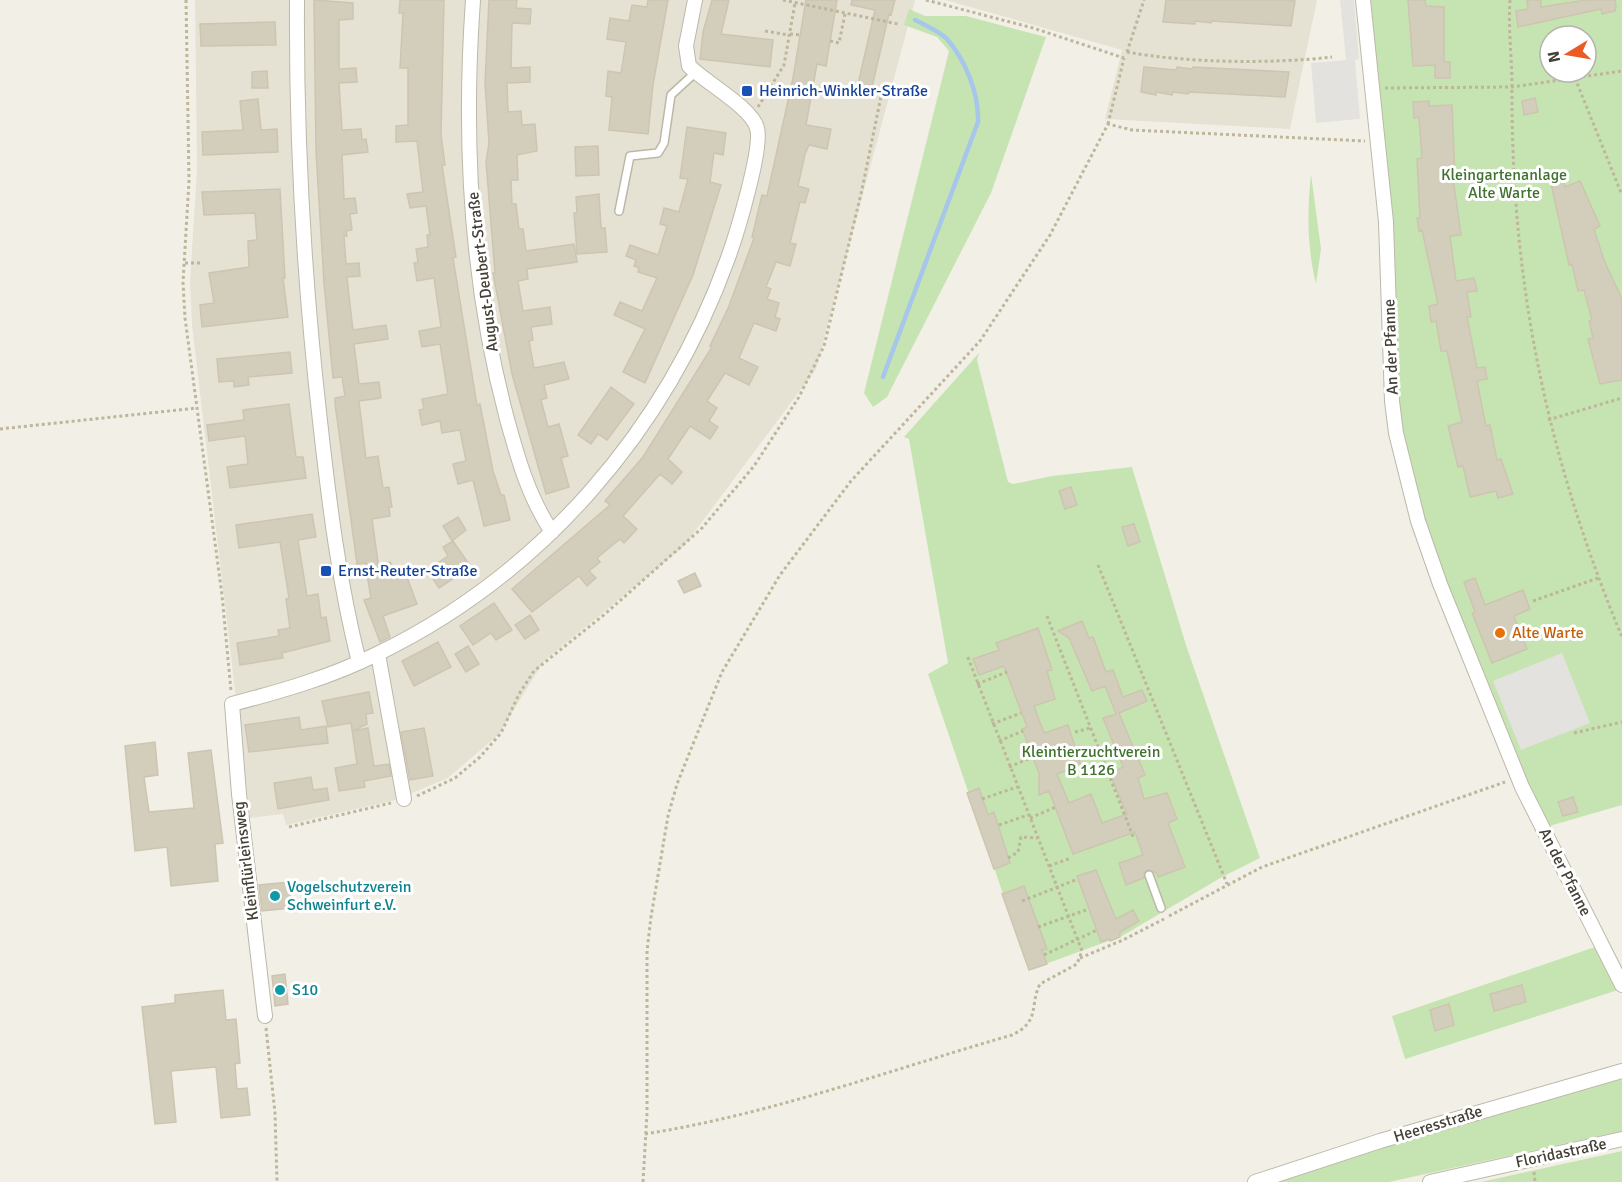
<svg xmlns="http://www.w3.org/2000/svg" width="1622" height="1182" viewBox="0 0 1622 1182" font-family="Signika,sans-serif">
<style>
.residential{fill:#e5e2d4}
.green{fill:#c6e4b1;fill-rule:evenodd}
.parking{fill:#e3e2de}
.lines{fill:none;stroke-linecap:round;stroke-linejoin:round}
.stream{stroke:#a6c6eb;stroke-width:4.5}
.building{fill:#d3cdbc;stroke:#cdc5b0;stroke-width:1.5}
.service-casing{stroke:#bcb8a9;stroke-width:10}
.minor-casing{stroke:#bcb8a9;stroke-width:16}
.path{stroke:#bdb69b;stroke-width:3;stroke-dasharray:3 3;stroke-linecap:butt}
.service{stroke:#fff;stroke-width:7}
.minor{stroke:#fff;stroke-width:14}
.transit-dot{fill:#1a4fb4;stroke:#fff;stroke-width:2}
.food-dot{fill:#e8710a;stroke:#fff;stroke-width:2}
.culture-dot{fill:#0f9aa8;stroke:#fff;stroke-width:2}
.labels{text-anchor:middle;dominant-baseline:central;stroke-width:6;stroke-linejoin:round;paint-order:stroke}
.transit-label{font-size:16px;fill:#164399;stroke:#fff;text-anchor:start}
.park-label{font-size:16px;fill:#3e722d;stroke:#fff}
.street-label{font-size:16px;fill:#444036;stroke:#fff}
.food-label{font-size:16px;fill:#c56008;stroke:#fff;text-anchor:start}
.culture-label{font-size:16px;fill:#0d838f;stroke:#fff;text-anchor:start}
</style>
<rect width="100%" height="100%" fill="#f2f0e6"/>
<path class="residential" d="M195 0H915L816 369 684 546 544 661 498 735 448 778 395 800 286 825 283 814 250 818 192 325 190 281 197 170Z
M945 0H1317L1290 129 1105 119 1122 50Z"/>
<path class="green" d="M1367 0H1622V805L1546 827 1421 519 1400 425ZM1550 36H1586V72H1550Z
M909 9 925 16H966L1046 37 991 193 887 397 873 407 864 393 949 51 937 37 904 25Z
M1311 174 1321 249 1316 284C1307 247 1307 212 1311 174Z
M979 353 977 360 1008 482 1013 484 1052 476 1132 467 1186 645 1260 858 1222 877 1122 936 1029 970 928 674 948 663 909 439 904 437Z
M1598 946 1618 990 1405 1059 1392 1016Z
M1622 1078V1131L1389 1182H1277L1382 1147Z
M1622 1151V1182H1481Z"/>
<path class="parking" d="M1340 0H1354L1359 59 1355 60 1360 119 1316 123 1311 63 1346 60Z
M1562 653 1590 723 1521 750 1493 681Z"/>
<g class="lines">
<path class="stream" d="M883 377 978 122C979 94 966 61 947 39 939 31 925 25 915 20"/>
</g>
<path class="building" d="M314 0 353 3V19L339 20V69L356 68 357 82 339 83 342 130 361 129 362 140 366 139 368 152 342 155 344 199 355 198 357 213 350 214 352 230 346 231 347 236H344L346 264 359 263 360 276 347 277 350 305 353 330 386 325 388 339 354 344 359 384 379 382 381 398 359 401 366 458 378 456 383 488 389 487 392 507H389L390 516 372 519 379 569 390 562 399 576 405 572 417 604 383 616 390 637 380 642 364 600 371 598 365 563 357 564 335 404V398L345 396 342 377 333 378 324 283 316 152Z
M400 0H444L441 135 445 165H442L456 257 453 258 477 405 480 404 493 471 501 495H504L510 520 484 526 473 480 458 484 453 464 466 461 460 430 442 433 440 421 422 425 419 410 424 409 422 399 448 394 440 344 422 347 419 331 441 327 434 278 417 281 414 263 418 262 416 249 428 247 427 235H430L426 206 410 208 407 194 423 192 417 141 396 142V126L408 125V68H400L403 13H399Z
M489 0H517L516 8 531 9 530 24 512 23 511 68 530 67V82L507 83 508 112 521 111 522 125 535 124 537 151 517 155 518 180H511L512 204H516L519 229H523L526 251 574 244 577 262 527 269 528 279 518 281 523 311 550 307 552 324 531 327 533 340 529 341 534 368 564 362 569 379 544 385 547 398 541 400 548 427 559 424 568 456 561 458 569 487 546 494 512 374 493 273H495L486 162 489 143 485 83Z
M648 0H668L653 85 648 134 609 130 612 97 606 96 608 71 621 73 626 42 607 39 610 18 629 21 632 5 647 7Z
M712 0H729L721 34 773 40 770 67 700 59 703 32Z
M806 0H837L826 66 817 64 806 125 831 129 827 149 809 145 805 154 798 186 809 189 805 203 800 202 790 243 796 244 790 266 776 262 766 287 771 289 767 299 779 303 775 317 780 319 776 331 754 323 739 358 758 367 749 385 725 373 707 401 717 408 709 421 718 427 710 439 690 426 668 459 682 472 672 484 660 474 623 516 637 529 624 543 620 539 597 558 600 562 589 571 596 578 587 586 579 576 532 612 512 589 610 505 605 501 643 457 712 347 710 346 729 306 754 238 752 237 762 195 767 196 793 78Z
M852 0H895L891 15 889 14 872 87 858 84 875 10 851 5Z
M1166 0H1287L1295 1 1291 26 1211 21V23L1195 21V24L1163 22Z
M1408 0H1425L1426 6 1444 7V62H1450V78H1435V65L1413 66Z
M1527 0H1541V7L1586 0H1615L1616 6 1615 11 1602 14 1601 9 1518 27 1516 11 1528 9Z
M275 22 276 45 201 46 200 24Z
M1144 67 1176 70 1177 67 1192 69 1193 67 1289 72 1285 97 1189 92 1188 94 1173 92 1172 95 1156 92V95L1141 92Z
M267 71 268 88H252V72Z
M1535 98 1538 112 1524 115 1522 101Z
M258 99 261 130 277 129 278 152 203 155 202 132 243 130 240 101Z
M1429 101V106L1452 105 1455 178H1453L1461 235 1450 236 1456 281 1474 278 1477 291 1467 292 1471 317H1467L1477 368 1485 367 1487 379 1477 381 1486 426 1490 425 1497 460 1501 459 1513 494 1498 498 1496 491 1470 497 1463 466 1458 467 1448 426 1462 422 1447 351H1441L1436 321 1431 322 1429 306 1438 304 1422 230 1419 231 1417 218H1420L1417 159 1422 158 1419 117 1414 118 1413 102Z
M687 127 726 133 723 155 714 153 710 182 721 185 693 275 645 383 623 372 645 329 614 315 620 302 642 311 657 278 638 272 639 268 634 266 636 260 626 256 630 245 658 255 667 226 660 224 664 208 679 212 688 179 680 178Z
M598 146 599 175 576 176 575 147Z
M1563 177 1565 187 1580 181 1600 226 1594 229 1604 260 1622 299V380L1600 384 1588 339 1593 338 1589 321 1592 320 1584 290 1578 291 1572 264 1569 265 1550 179Z
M280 189 285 278H283L288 317 202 327 200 305 214 303 209 273 249 267 248 241 257 240 255 213 204 215 202 192Z
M599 194 601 228H605L607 252 577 254 574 213H577L576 197Z
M290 352 292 373 248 377 249 385 234 387V381L219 382 217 359Z
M611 387 634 404 607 440 598 434 591 444 578 435Z
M289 404 296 457H303L306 478 230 488 227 467 248 464 245 436 209 441 207 425 244 420 243 410Z
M1071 487 1077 505 1065 509 1059 491Z
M312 514 316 537 298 540 307 596 318 594 321 618 326 617 330 641 282 653 283 658 240 665 237 643 279 636 278 630 290 628 286 599 289 598 280 542 239 548 236 525Z
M458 517 466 530 452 541 443 526Z
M1134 524 1140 542 1128 546 1122 527Z
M453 541 471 567 439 588 427 570 448 556 443 547Z
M695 573 701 586 684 593 678 581Z
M1475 578 1485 605 1523 590 1530 609 1514 616 1527 649 1492 663 1472 613 1475 612 1464 582Z
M494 603 512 630 496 640 491 633 473 645 460 626Z
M530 615 539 630 525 639 515 625Z
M1082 621 1089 638 1093 637 1106 672 1113 670 1123 697 1142 690 1147 701 1119 713 1145 775 1138 778 1144 799 1167 793 1177 819 1168 823 1185 867 1158 877 1157 873 1148 870 1144 873V878L1126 885 1119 863 1143 855 1135 832 1073 854 1049 791 1039 795V773L1022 729 1027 727 1004 666 979 675 973 659 999 650 996 643 1038 628 1052 670 1047 671 1055 699 1034 706 1044 733 1068 725 1081 766 1057 774 1069 803 1091 794 1102 823 1127 814 1110 774 1123 767 1103 718 1116 714 1105 686 1092 691 1069 638 1058 631Z
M438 642 451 667 414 686 402 661Z
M468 646 479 664 466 672 455 654Z
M369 692 373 713 366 714 367 724 353 731 368 728 374 766 389 764 391 776 364 781 365 787 339 791 335 768 357 764 351 723 328 727 322 701Z
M299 717 301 730 326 726 328 743 249 752 245 725Z
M424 728 433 776 410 780 401 732Z
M155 742 158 775 144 777 149 812 194 808 188 753 211 750 223 843 215 844 218 881 171 886 167 847 135 851 125 746Z
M311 777 313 790 327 788 329 800 278 809 274 783Z
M979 788 988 815 994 812 1010 863 994 869 967 793Z
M1573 797 1578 812 1563 816 1558 802Z
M1096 870 1116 919 1133 910 1139 921 1120 932V937L1110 941 1109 939 1101 942 1077 876Z
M289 882 291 908 262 911 259 885Z
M1024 886 1047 949 1042 950 1047 964 1029 970 1002 894Z
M285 974 288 1004 275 1006 272 976Z
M1522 985 1526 1002 1494 1011 1490 994Z
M223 990 226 1020 236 1019 240 1063 235 1064 237 1089 247 1088 250 1115 221 1118 216 1067 171 1071 176 1122 155 1124 142 1007 175 1003V995Z
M1449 1004 1454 1025 1435 1031 1430 1010Z"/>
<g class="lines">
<g class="service-casing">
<path id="service" d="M619 211 630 156 658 153 664 143 671 95 696 72
M1149 875 1161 908"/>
</g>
<g class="minor-casing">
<path id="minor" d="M297 0C296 140 304 281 320 421 329 502 339 583 359 662
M473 0C463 139 471 284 507 419 518 459 529 498 552 532
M1363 0 1386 222 1392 401 1396 433 1418 521 1440 584 1522 787 1622 985
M378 654 404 799
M265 1016 239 794 232 704C282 691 331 677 377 654 542 574 666 430 728 258 736 236 763 148 757 128 752 108 705 82 689 66L686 46 695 0
M1255 1182 1380 1141 1622 1071
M1430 1182 1622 1139"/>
</g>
<path class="path" d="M186 0 189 181 183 282 185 318 222 595 231 691
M783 0 898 24
M926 0 1033 28 1124 58
M1510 0C1508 29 1512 58 1512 87 1511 283 1547 456 1622 637
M765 31 789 35
M790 34 800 35
M830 41 839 43 845 14
M1127 52C1186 63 1272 64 1332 57
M1127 52 1144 0
M1575 78 1622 195
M1385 88 1512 87 1622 71
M758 107 784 65 795 3
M1108 124 1124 58
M185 263H201
M1548 420 1622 398
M0 429 197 408
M1098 565 1227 884
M1533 601 1598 578
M1047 616 1134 839
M977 684 1007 672
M992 724 1021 713
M1075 732 1090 728
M1574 733 1622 722
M999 741 1023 731
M1009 767 1033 757
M417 796 455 778 480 757 501 733 519 694 534 671 605 614 702 528 754 466 799 397 824 346 861 194 883 87
M982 799 1017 787
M1030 818 1056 807
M999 825 1028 815
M289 827 391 803
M1008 858 1018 852 1021 837 1038 838
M1049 866 1071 858
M1022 901 1078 879
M1169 916 1262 867 1505 782
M1038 927 1086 910
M1044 955 1097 930
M1080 958 1123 940 1164 919
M266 1028 275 1113 277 1182
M645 1134C771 1114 890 1070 1012 1035 1041 1021 1029 1006 1040 984L1077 964 1082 951 967 655
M1534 1172 1535 1182
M643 1182 647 1113V951L651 917 668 816 677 784 722 672 780 575 851 481 980 341 1050 235 1108 124 1132 130 1365 141"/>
<use href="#service" class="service"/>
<use href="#minor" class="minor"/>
</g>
<g class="transit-dot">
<rect x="741" y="85" width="12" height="12" rx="3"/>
<rect x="320" y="565" width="12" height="12" rx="3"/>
</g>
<circle class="food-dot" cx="1500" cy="633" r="6"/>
<g class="culture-dot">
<circle cx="275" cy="896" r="6"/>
<circle cx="280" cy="990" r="6"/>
</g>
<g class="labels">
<g class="transit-label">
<text x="759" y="91">Heinrich-Winkler-Straße</text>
<text x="338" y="571">Ernst-Reuter-Straße</text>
</g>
<g class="park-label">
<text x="1504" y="175">Kleingartenanlage<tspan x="1504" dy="18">Alte Warte</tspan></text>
<text x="1091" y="752">Kleintierzuchtverein<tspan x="1091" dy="18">B 1126</tspan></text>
</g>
<g class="street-label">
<text transform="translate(483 272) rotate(-97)">August-Deubert-Straße</text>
<text transform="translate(1391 347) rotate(-92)">An der Pfanne</text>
<text transform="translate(246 861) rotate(-97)">Kleinflürleinsweg</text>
<text transform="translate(1565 872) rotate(63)">An der Pfanne</text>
<text transform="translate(1438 1124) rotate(-17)">Heeresstraße</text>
<text transform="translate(1561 1153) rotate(-12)">Floridastraße</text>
</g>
<g class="food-label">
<text x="1512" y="633">Alte Warte</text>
</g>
<g class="culture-label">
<text x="287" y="887">Vogelschutzverein<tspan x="287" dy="18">Schweinfurt e.V.</tspan></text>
<text x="292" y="990">S10</text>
</g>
</g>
<g transform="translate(1568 54) rotate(259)"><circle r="28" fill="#ffffff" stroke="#b4b3af" stroke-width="1.5"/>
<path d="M0-4.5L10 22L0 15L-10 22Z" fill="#eb5b24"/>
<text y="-9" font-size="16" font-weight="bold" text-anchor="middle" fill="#444036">N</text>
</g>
</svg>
